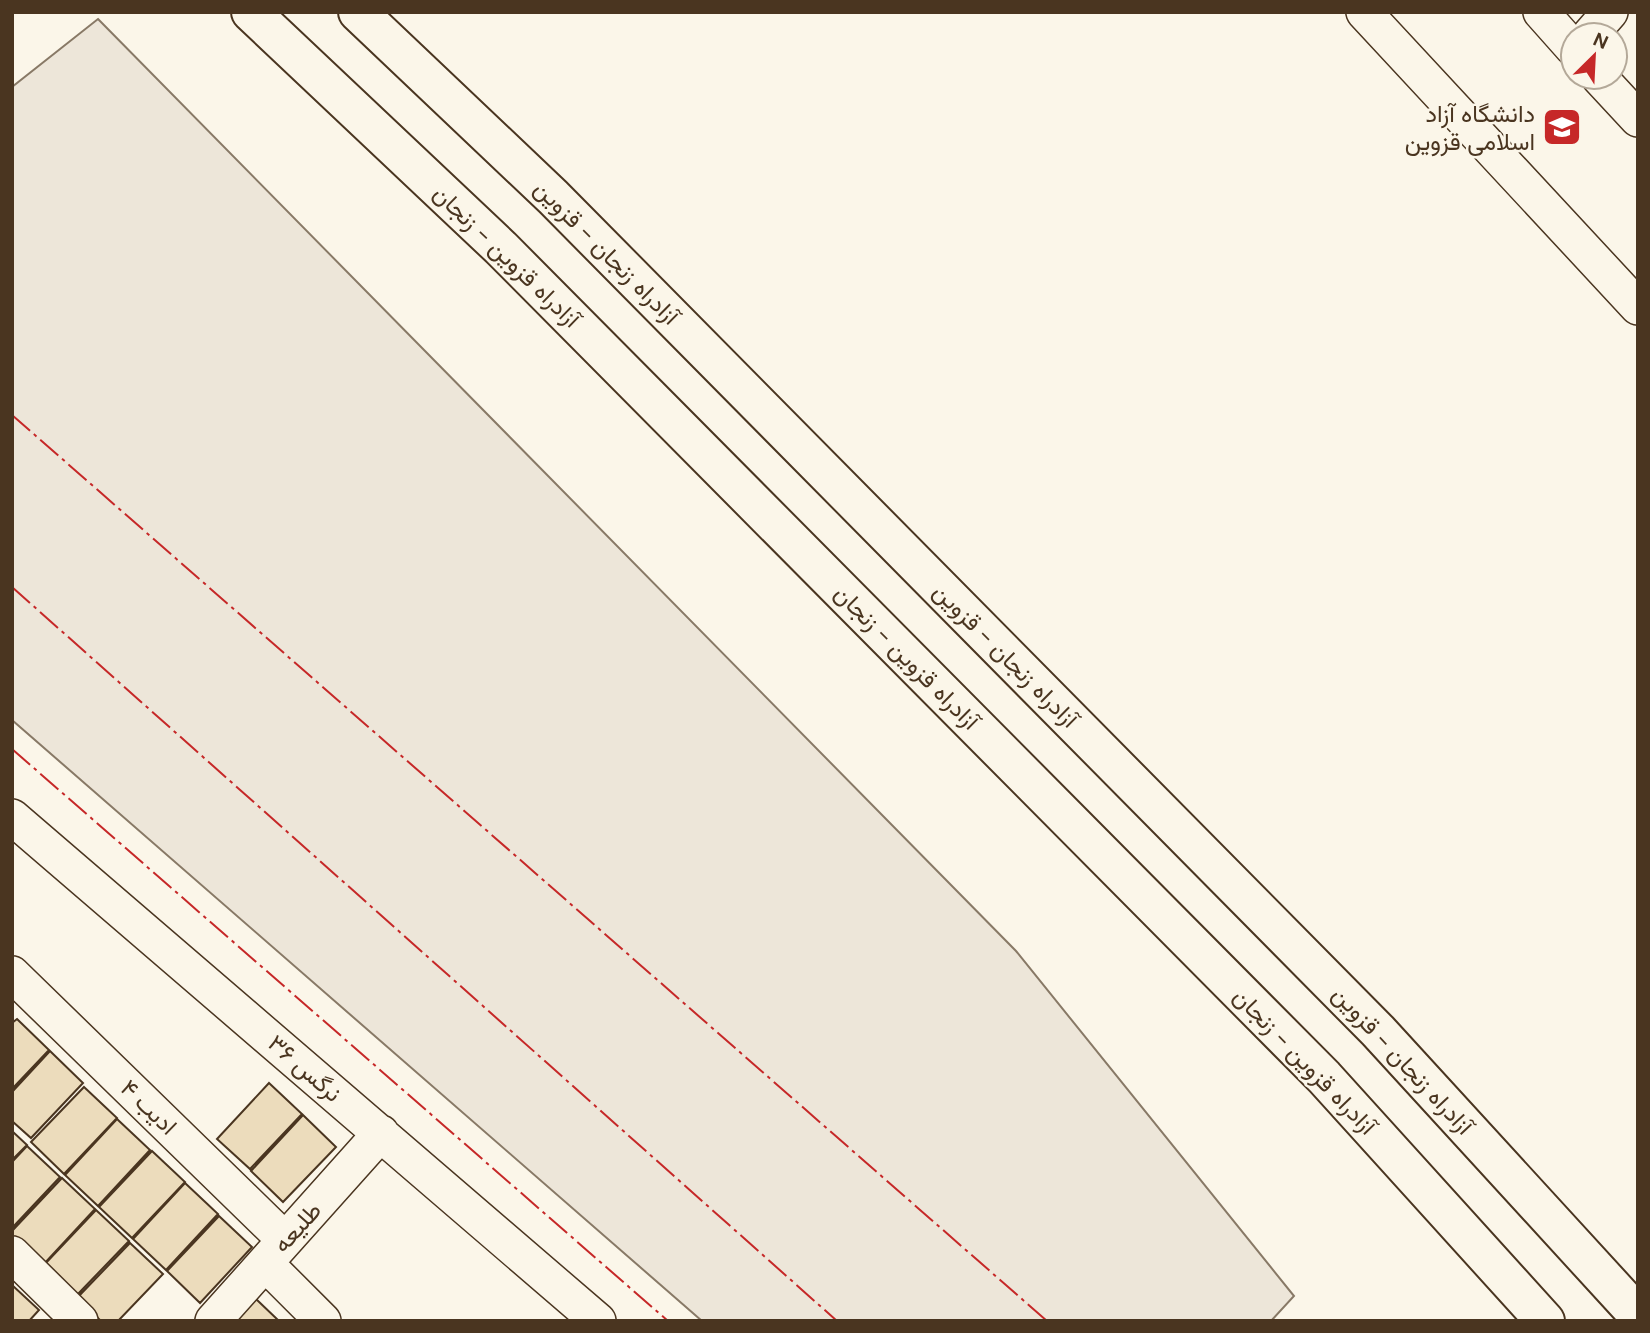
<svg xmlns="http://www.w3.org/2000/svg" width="1650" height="1333" viewBox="0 0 1650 1333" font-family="'DM Sans',Vazirmatn,sans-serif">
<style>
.green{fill:#ede6d9;stroke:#887966;stroke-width:2}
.building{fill:#ecdcbc;stroke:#4a3520;stroke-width:2}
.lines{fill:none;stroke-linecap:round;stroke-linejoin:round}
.minor-casing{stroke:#4a3520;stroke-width:38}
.highway-casing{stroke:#4a3520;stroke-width:42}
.minor{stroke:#fbf6e9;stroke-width:35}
.highway{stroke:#fbf6e9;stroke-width:38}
.power{stroke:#c62828;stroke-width:2;stroke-dasharray:24 5 3.5 5;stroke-linecap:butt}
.labels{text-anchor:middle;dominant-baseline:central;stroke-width:5;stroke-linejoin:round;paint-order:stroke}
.poi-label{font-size:24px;fill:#4a3520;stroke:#fbf6e9;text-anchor:end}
.street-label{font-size:24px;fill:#4a3520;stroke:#fbf6e9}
</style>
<rect width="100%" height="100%" fill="#fbf6e9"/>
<path class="green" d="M98 19 1016 951 1294 1296 1271 1321H702L12 720V87Z"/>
<path class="building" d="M17 1019 49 1050 12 1089V1023Z
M50 1051 83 1083 31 1138 12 1121V1092Z
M269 1083 302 1114 250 1169 217 1139Z
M84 1087 117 1118 64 1174 31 1142Z
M303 1115 336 1147 283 1202 251 1171Z
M117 1119 150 1150 98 1206 65 1175Z
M12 1131 27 1145 12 1160Z
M27 1146 60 1177 12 1228V1162Z
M152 1151 185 1182 132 1238 99 1207Z
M62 1178 95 1209 43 1265 12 1237V1231Z
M185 1183 218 1214 166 1270 133 1239Z
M96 1210 129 1241 76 1296 43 1266Z
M219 1216 252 1247 200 1303 167 1271Z
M130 1243 163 1274 118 1321H101L77 1298Z
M12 1285 39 1310 29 1321H12Z
M256 1299 279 1321H235Z"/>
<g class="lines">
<g class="minor-casing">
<path id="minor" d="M1364 12 1638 307
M1541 12 1573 48
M1590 35 1610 12
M1599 77 1638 119
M12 817 598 1321
M12 974 285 1240
M12 1254 80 1321
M265 1263 323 1321
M213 1321 381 1133"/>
</g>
<g class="highway-casing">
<path id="highway" d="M251 12 501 248 1324 1077 1545 1321
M358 12 553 197 1378 1031 1638 1315"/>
</g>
<use href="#minor" class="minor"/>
<use href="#highway" class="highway"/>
<path class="power" d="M12 415 1047 1321
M12 587 837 1321
M12 749 668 1321"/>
</g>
<defs>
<g id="university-square" transform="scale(2.0125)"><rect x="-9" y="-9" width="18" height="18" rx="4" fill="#c62828" stroke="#fbf6e9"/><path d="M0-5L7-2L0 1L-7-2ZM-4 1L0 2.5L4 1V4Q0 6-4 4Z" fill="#fff"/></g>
</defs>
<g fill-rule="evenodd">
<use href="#university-square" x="1562" y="127"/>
</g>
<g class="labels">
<g class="poi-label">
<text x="1535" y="113">دانشگاه آزاد<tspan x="1535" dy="28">اسلامی قزوین</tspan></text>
</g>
<g class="street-label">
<text transform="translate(607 252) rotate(45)">آزادراه زنجان - قزوین</text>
<text transform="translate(507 256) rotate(44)">آزادراه قزوین - زنجان</text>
<text transform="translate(1006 655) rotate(45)">آزادراه زنجان - قزوین</text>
<text transform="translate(907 657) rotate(45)">آزادراه قزوین - زنجان</text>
<text transform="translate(1403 1060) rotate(47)">آزادراه زنجان - قزوین</text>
<text transform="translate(1305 1061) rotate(46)">آزادراه قزوین - زنجان</text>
<text transform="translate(305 1068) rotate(41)">نرگس ۳۶</text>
<text transform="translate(149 1107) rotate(44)">ادیب ۴</text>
<text transform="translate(297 1227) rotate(-48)">طلیعه</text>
</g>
</g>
<rect width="1650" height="1333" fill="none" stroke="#4a3520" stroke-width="28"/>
<g transform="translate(1594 56) rotate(24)"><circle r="33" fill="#fbf6e9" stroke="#b4a999" stroke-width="2"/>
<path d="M0-5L12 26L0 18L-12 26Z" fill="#c62828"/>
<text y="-10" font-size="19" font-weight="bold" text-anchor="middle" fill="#4a3520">N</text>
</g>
</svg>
